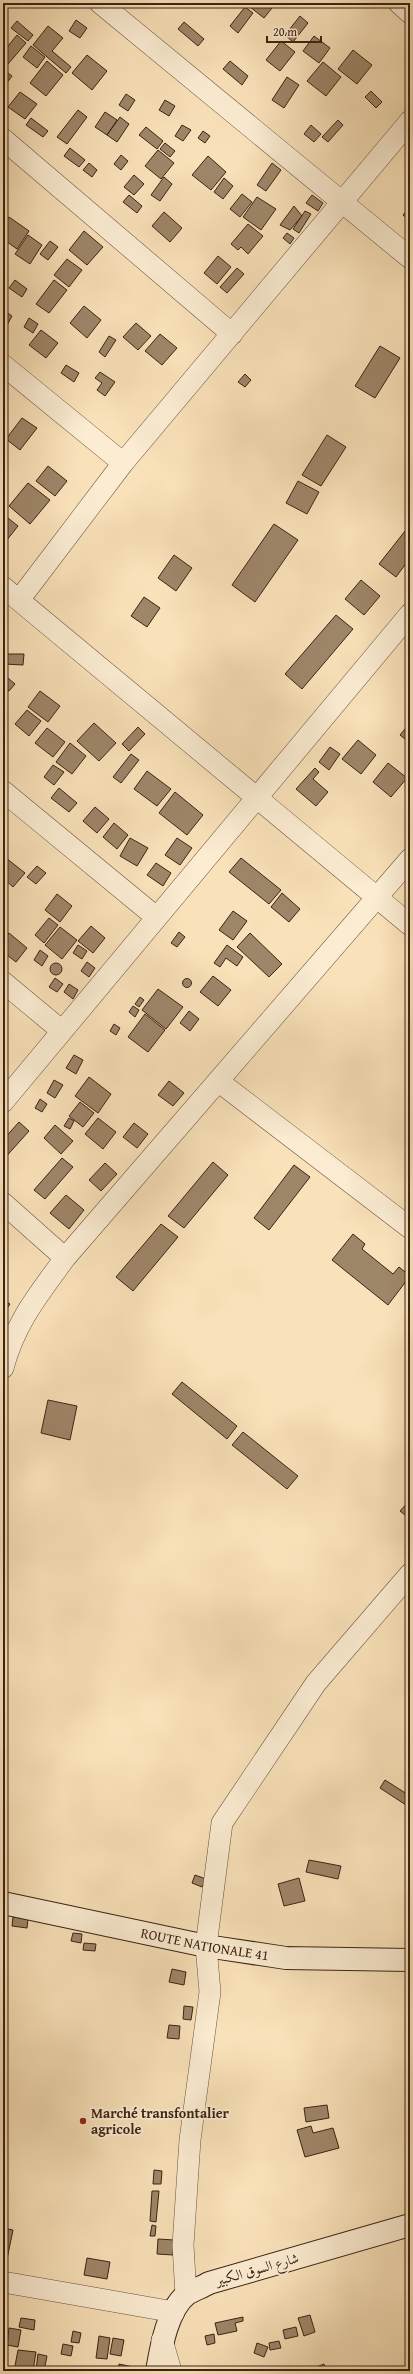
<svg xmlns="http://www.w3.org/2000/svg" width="413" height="2374" viewBox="0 0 413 2374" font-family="'Gentium Book Plus',Amiri,serif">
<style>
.building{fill:#9e8669;stroke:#3b2313}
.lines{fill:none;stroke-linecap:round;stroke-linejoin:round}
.street-casing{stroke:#6a523c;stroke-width:22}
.secondary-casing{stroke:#3b2313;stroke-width:24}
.street{stroke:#fbecd2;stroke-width:21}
.secondary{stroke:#fbecd2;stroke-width:22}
.poi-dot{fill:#8f2418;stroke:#fbecd2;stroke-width:1.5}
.labels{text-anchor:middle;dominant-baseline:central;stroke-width:3.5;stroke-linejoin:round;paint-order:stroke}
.street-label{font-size:14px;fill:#3b2313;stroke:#fbecd2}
.poi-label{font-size:14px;font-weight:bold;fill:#3b2313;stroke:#fbecd2;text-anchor:start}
</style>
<rect width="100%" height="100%" fill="#f9e1b9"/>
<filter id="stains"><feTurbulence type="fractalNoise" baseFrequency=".005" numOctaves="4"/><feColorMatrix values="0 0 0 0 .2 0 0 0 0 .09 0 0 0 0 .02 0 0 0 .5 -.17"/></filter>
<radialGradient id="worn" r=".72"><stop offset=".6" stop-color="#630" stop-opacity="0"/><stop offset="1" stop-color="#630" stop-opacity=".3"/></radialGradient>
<path class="building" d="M245 3H276L264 18Z
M245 7 253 13 238 33 230 26Z
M300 16 308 23 293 42 285 35Z
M76 20 87 28 80 38 69 31Z
M17 21 33 35 28 41 11 28Z
M184 22 204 39 198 46 178 29Z
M48 26 63 38 52 51 71 67 66 73 33 45Z
M17 35 26 43 8 64 3 60V52Z
M314 36 330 48 319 63 303 51Z
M281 41 295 52 280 71 266 60Z
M31 46 45 57 37 68 23 57Z
M353 50 372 65 357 84 338 69Z
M87 55 107 71 92 90 72 73Z
M47 61 63 75 46 96 30 83Z
M230 61 248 76 242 85 223 69Z
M323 62 341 77 326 96 307 81Z
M4 70 12 76 3 88V71Z
M287 77 299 85 284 108 272 100Z
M371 91 382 102 376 108 365 97Z
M20 92 37 104 25 119 8 107Z
M126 94 135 100 128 111 119 105Z
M165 100 175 106 169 116 159 110Z
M78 110 87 117 67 144 57 137Z
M105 112 117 120 107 135 95 127Z
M120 117 129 124 117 142 107 135Z
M31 118 48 131 43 137 26 125Z
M338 120 343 125 328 142 322 137Z
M182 125 191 130 183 141 175 136Z
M311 125 321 134 314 142 304 134Z
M146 127 163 141 157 149 139 135Z
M203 131 210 136 205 143 198 138Z
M165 143 175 151 170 157 160 149Z
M70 148 85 160 79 167 64 156Z
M158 150 174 163 161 179 145 166Z
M121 155 128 161 121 170 114 164Z
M208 156 226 172 211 190 192 175Z
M89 163 97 170 92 177 83 170Z
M272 163 281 170 266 191 257 185Z
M134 175 144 184 134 195 124 187Z
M164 177 172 184 160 201 151 195Z
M224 178 233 186 223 199 214 192Z
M242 194 252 202 240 217 230 209Z
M129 195 142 206 137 213 123 202Z
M312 195 323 203 318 211 306 203Z
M257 197 276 209 261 230 243 217Z
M294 206 302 216 290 230 280 225Z
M410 207V221L403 215Z
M305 211 311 214 299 233 293 229Z
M164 212 182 228 170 242 152 226Z
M9 217 29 231 17 249 3 239V226Z
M248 224 263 236 248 254 241 247 238 250 231 244Z
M84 231 103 247 87 265 69 250Z
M287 233 294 238 290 244 283 238Z
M28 235 42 245 30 264 15 254Z
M50 241 58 247 48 260 40 254Z
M218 256 231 267 217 284 204 273Z
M67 259 82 270 69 287 54 275Z
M237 268 244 274 227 293 220 287Z
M15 280 27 289 22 297 9 288Z
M54 280 67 290 49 313 36 304Z
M84 306 101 320 87 338 70 323Z
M3 310 12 316 6 327 3 325Z
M29 318 38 324 33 333 24 327Z
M136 323 151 336 138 350 123 337Z
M41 330 58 343 46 358 29 345Z
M160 334 177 348 162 365 145 351Z
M109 336 116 340 105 357 99 352Z
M380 346 400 358 375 398 355 386Z
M66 365 79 373 74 382 61 373Z
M100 372 115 382 105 396 97 390 102 383 95 378Z
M245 374 251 380 245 387 238 382Z
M22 418 37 428 20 450 6 439Z
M327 435 346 447 321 486 302 475Z
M48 466 67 481 55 496 36 481Z
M298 481 319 492 307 514 286 503Z
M28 483 50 500 30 524 9 506Z
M4 515 18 526 3 545V516Z
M274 524 298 540 255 602 232 585Z
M409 526 410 558 396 577 379 564Z
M174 555 192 568 176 591 158 578Z
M361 580 380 596 364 615 345 599Z
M144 597 160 608 147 627 131 616Z
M336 615 353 629 302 689 285 674Z
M5 654H24L23 665 4 664Z
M3 674 15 684 9 691 3 686Z
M40 691 60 706 48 722 28 707Z
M27 710 41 721 29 736 15 724Z
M94 723 116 743 99 761 77 741Z
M410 723V743L400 735Z
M138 727 145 734 129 751 122 744Z
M47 728 65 742 53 757 35 743Z
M358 740 376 755 361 774 342 759Z
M70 743 86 756 72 774 56 762Z
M330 747 340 754 329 770 319 762Z
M131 754 139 760 121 783 113 777Z
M388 763 407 778 391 797 373 782Z
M53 765 64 772 54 785 44 777Z
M315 768 319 772 313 779 328 792 316 806 296 789Z
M147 771 171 789 157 806 134 789Z
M59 788 77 803 69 812 51 798Z
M175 792 203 815 187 835 159 813Z
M95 807 109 819 97 833 83 821Z
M114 823 128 835 117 849 103 837Z
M130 838 148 848 137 866 120 856Z
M177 838 192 848 180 865 165 855Z
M6 858 25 873 13 887 3 878V862Z
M241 858 281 890 269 904 229 872Z
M156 863 171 873 163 886 147 875Z
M37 866 46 873 36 884 27 877Z
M282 893 300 909 289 922 271 907Z
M57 894 72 906 60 922 45 910Z
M233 911 247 921 233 940 219 930Z
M49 918 58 925 44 943 35 935Z
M91 926 105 938 93 953 78 941Z
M60 927 77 940 62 959 45 945Z
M179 932 185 937 177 947 171 943Z
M9 933 27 948 16 962 3 952V940Z
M250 933 282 964 269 977 237 947Z
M78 945 87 951 82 959 73 953Z
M227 945 243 957 237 966 226 958 220 967 214 963Z
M40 950 48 956 42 966 34 960Z
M87 962 95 968 89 977 81 971Z
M50 969a6 6 0 1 1 12 0a6 6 0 1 1-12 0Z
M213 976 231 990 218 1006 200 992Z
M55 978 63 984 57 992 49 987Z
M182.5 983a4.5 4.5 0 1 1 9 0a4.5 4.5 0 1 1-9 0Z
M69 984 78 990 73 999 64 992Z
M158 989 183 1007 166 1029 142 1010Z
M140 997 144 1000 139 1007 135 1004Z
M133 1006 139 1010 135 1017 129 1012Z
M189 1011 199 1019 190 1031 180 1023Z
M145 1014 165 1030 148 1052 128 1037Z
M114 1024 120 1028 116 1035 110 1031Z
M74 1055 83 1060 76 1074 66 1068Z
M89 1077 111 1094 98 1113 75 1096Z
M54 1080 63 1085 55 1098 47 1093Z
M169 1081 184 1093 173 1106 158 1095Z
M40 1099 47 1104 42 1112 35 1108Z
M80 1102 94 1113 83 1127 69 1116Z
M69 1118 74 1121 70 1129 64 1126Z
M98 1118 116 1132 103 1149 85 1134Z
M19 1122 29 1131 3 1160V1140Z
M134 1123 148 1134 137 1148 123 1137Z
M55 1125 73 1141 61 1154 44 1138Z
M62 1158 73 1167 45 1199 34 1190Z
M213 1162 228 1175 184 1228 168 1216Z
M105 1163 117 1174 101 1191 89 1180Z
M294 1165 310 1177 269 1230 254 1218Z
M66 1195 84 1210 69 1229 50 1213Z
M161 1224 178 1237 133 1291 116 1277Z
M353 1234 365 1244 362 1249 393 1274 399 1267 410 1276 388 1305 332 1260Z
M3 1299 10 1304 4 1313 3 1312Z
M182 1382 237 1426 227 1439 172 1394Z
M48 1400 77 1406 70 1440 41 1433Z
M243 1432 298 1476 287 1489 232 1445Z
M410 1500V1519L400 1511Z
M385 1780 410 1796 409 1807 380 1788Z
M309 1860 341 1866 338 1879 306 1872Z
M195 1875 206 1879 202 1887 192 1883Z
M299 1878 305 1901 284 1906 278 1884Z
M13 1917 28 1919 27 1928 12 1926Z
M73 1933 82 1934 81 1943 71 1941Z
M84 1943 96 1944 95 1951 83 1950Z
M172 1969 186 1972 184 1985 169 1982Z
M184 2006 193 2007 191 2020 183 2019Z
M169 2025 180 2026 179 2039 167 2038Z
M327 2105 329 2118 306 2122 304 2108Z
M311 2126 313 2133 333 2128 339 2148 305 2157 297 2130Z
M154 2170 162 2171 161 2184H153Z
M152 2191H159L156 2222 150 2221Z
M152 2225 156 2226 155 2236H150Z
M3 2228 13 2230 7 2259 3 2258Z
M158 2239 174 2240 173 2255 157 2254Z
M87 2258 110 2262 107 2279 84 2275Z
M310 2315 315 2332 304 2336 298 2318Z
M243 2317V2321L235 2323 237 2331 218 2335 215 2323Z
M21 2318 35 2320 34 2330 19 2327Z
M296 2327 298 2336 285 2339 283 2330Z
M9 2328 21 2330 18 2347 7 2345Z
M73 2331 81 2333 79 2343 71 2342Z
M214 2334 215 2343 207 2345 205 2336Z
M99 2336 110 2338 107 2359 96 2358Z
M113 2338 124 2340 121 2356 110 2354Z
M279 2341 281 2348 270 2350 269 2343Z
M257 2343 268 2347 264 2357 254 2353Z
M63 2344 73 2346 71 2356 61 2354Z
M18 2350 36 2352 33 2371H14Z
M38 2354 47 2356 44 2371 36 2370Z
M119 2364 133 2367 132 2371H118Z
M324 2364 326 2371H311V2369Z"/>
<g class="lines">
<g class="street-casing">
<path id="street" d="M100 3 410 258
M399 3 410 13
M3 139 232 334
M3 365 123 463
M3 587 410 925
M19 600 123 463 410 121
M3 791 156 917
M3 982 62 1031
M218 1081 410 1228
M3 1102 410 614
M3 1203 65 1258
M3 1368C15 1323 38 1295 65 1258L410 859
M3 2282 174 2312
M186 2295 183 2245 190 2140 210 1992 206 1946 222 1823 316 1683 410 1574
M162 2340 171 2371"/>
</g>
<g class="secondary-casing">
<g id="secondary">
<path id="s1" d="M3 1903 206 1946 286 1958 410 1960"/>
<path d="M157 2371C161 2348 167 2310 187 2294 194 2290 202 2287 209 2283L410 2225"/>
</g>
</g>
<use href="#street" class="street"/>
<use href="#secondary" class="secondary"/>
</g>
<circle class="poi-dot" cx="83" cy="2121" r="4"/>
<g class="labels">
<g class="street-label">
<text stroke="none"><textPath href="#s1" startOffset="206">ROUTE NATIONALE 41</textPath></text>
<text transform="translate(257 2269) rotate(-16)">شارع السوق الكبير</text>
</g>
<g class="poi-label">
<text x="91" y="2113">Marché transfontalier<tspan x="91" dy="16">agricole</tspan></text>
</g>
</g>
<rect width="413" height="2374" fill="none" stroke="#f9e1b9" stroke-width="16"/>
<rect x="4" y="4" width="405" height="2366" fill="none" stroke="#3b2313" stroke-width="2"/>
<rect x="8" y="8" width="397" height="2358" fill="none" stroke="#3b2313"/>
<path d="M267 36v6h54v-6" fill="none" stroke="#3b2313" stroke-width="2"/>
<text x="273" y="36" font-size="12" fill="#3b2313" stroke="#fbecd2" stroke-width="3" paint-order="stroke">20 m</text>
<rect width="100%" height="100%" filter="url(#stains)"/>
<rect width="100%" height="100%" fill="url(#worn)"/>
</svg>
